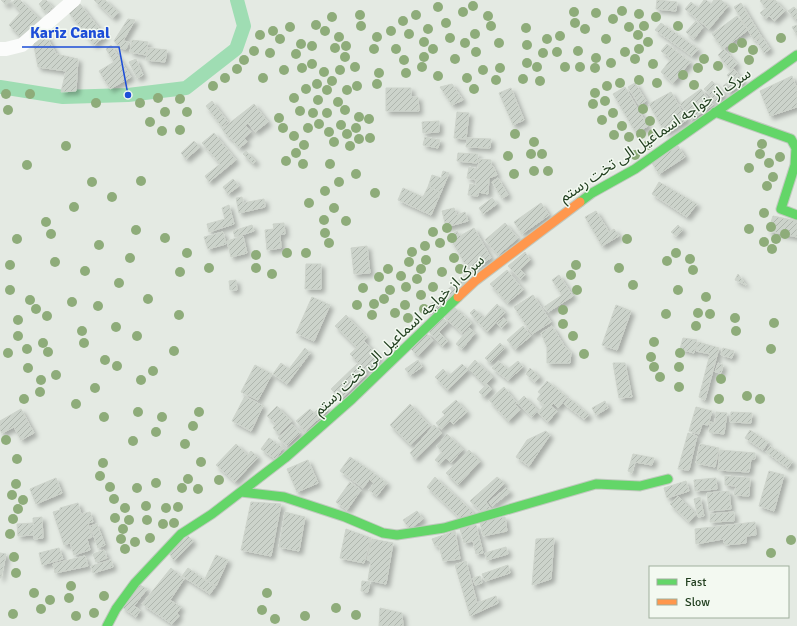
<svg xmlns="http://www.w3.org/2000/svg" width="797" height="626" viewBox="0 0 797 626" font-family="Signika,'Noto Sans Arabic',sans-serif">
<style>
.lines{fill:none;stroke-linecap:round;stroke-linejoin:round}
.canal{stroke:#9fddb3;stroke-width:14}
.building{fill:url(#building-hatch);stroke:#cdd3cb;filter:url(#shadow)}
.fast-casing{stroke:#c1c9bf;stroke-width:11}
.slow-casing{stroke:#c1c9bf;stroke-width:11}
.street{stroke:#fbfcfb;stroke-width:14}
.fast{stroke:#63d668;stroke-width:9}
.slow{stroke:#ff974d;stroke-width:9}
.tree{fill:#8eac7a}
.labels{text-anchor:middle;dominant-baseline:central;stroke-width:3;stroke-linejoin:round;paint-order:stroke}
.street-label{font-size:15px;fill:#213f1f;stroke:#f3f9f1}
.leader{fill:none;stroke:#1d4ed8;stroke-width:1.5}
.callout-dot{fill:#1d4ed8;stroke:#f3f9f1;stroke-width:1.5}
.callout-label{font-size:16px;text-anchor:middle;font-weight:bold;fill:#1d4ed8;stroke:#f3f9f1;stroke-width:3;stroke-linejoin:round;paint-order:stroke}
</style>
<defs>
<pattern id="building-hatch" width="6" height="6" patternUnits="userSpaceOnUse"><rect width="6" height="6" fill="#ccd3cb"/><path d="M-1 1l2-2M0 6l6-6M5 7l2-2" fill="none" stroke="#afb6ae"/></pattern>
<filter id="shadow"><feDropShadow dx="3.5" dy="3.5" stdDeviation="2" flood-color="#0004"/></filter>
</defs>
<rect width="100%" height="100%" fill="#e4eae3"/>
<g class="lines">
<path class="canal" d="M0 87 63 97 128 95 186 88 236 49 244 26 237 0"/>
</g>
<path class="building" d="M1 0H11L6 5Z
M15 0H20L40 19 22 38 9 25 21 12 12 3Z
M43 0H46L53 8 46 13 39 4Z
M94 0H105L118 12 113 18Z
M657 0 677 2 676 11 656 9Z
M704 0H706L711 4 714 0H721L728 6 709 29 685 9 691 2 698 8Z
M761 0H775L785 11 774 21 769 16 766 19 760 13 766 8 760 1Z
M741 3 761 36 754 40 734 7Z
M80 4 105 36 94 45 69 13Z
M794 7 797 10V18L795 19 788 11Z
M737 16 748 30 723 49 712 34Z
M128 19 135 20 123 41 129 42 126 49 120 48 114 41Z
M696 21 703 27 694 39 686 32Z
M661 23 698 49 692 56 655 30Z
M797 25V35L792 27Z
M46 35 56 54 78 59 76 91 61 92 66 71 38 67 32 36Z
M762 37 770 49 764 53 756 40Z
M132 40 148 42 146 55 130 52Z
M667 44 690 62 673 83 661 72 671 59 661 51Z
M111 45 131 77 110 89 99 71 114 62 106 49Z
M148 48 167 50 165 62 146 60Z
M724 49 737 64 731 70 718 55Z
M136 59 143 75 137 78 129 62Z
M734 69 744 82 729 93 723 86 731 80 727 75Z
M792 76 797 89V107L770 116 760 91Z
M712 81 724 94 716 102 704 89Z
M635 83 646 101 639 105 628 87Z
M452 84 463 100 452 105 440 87Z
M625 87 648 126 636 133 613 94Z
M386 88H411V97H418L419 111H386Z
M511 88 524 120 513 125 499 93Z
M701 89 713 105 691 120 680 104Z
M671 92 687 120 665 133 649 104Z
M212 101 228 122 222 127 206 106Z
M254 104 268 122 255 132 248 123 229 138 222 129Z
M457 112 469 113 466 139 454 138Z
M439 121V132L423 133 422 122Z
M245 125 251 132 244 138 247 142 239 148 230 137Z
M214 133 236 160 209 182 205 176 220 164 202 143Z
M425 137 440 140 438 148 423 145Z
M467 138 491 139 490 148 466 147Z
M194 141 200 147 186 159 181 153Z
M678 146 685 157 659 174 652 163Z
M246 151 256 161 253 164 243 154Z
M458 153 478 154 477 163 457 161Z
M479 159 491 160V167L493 166 497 175 489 178 488 194 478 192V196L468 195 470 184 476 185V180L467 178 469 167 478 169Z
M443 171 449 173 441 192 428 187 432 175 441 178Z
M498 178 508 195 502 198 492 182Z
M233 179 239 186 228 194 223 187Z
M659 182 697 204 687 217 652 194Z
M428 187 441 192 431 215 398 200 403 188 423 197Z
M242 197 243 203 264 199 265 207 239 213 236 198Z
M492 198 497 204 483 214 479 208Z
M541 203 549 215 522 234 514 222Z
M229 205 234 224 209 232 207 224 225 219 222 208Z
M454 208 457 215 465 212 468 221 446 227 442 211Z
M596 211 609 232 614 229 619 236 602 246 585 217Z
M773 216 797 221V237L768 231Z
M284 223 285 234H280L281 248 267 250 265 230 274 229 273 224Z
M505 223 518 238 498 255 485 240Z
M252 225 254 231 235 237 233 231Z
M678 225 683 230 676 236 671 232Z
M474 228 491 258 469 271 449 236 457 231 460 236Z
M223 232 226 244 208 249 204 237Z
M243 236 247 253 231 257 227 241Z
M367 246 370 273 354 274 351 248Z
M525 252 530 260 520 269 525 275 520 279 508 266Z
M306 264H321V289H305Z
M507 270 523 290 507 303 490 284Z
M466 274 470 279 431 313 426 308Z
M738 274 746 285 735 280Z
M559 275 573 296 548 312 544 307 562 295 552 280Z
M236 280 237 290H230L229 281Z
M533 295 551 322 532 334 514 307Z
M312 297 330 305 314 341 296 333Z
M497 304 505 312 487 332 470 313 474 309 484 318Z
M616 305 631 311 617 350 602 345Z
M454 307 472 323 462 333 445 318Z
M346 315 367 337 357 348 335 326Z
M443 318 448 323 439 332 448 341 442 346 428 331Z
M504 318 508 322 501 328 497 323Z
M523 326 531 336 515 349 507 340Z
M552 326 565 347 571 352 570 363H547V347L541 333Z
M469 328 475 333 462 349 456 344Z
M426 333 433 340 418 356 411 349Z
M683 338 697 340 694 353 680 349Z
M364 341 380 357 366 370 350 354Z
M698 342 719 348 705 400 699 397 710 354 696 351Z
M500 343 505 348 490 363 485 358Z
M305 348 310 353 287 384 273 374 281 363 289 369Z
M723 348 734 351 732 358 721 355Z
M418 360 422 367 410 375 405 369Z
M475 360 493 377 485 385 468 368Z
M498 361 508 369 518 361 523 367 508 380 492 368Z
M613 363H625L632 397 619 398Z
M718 363 723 365 721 373 715 372Z
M357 364 367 374 341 399 331 389Z
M462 364 468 370 447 390 435 377 443 369 449 376Z
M255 365 272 374 258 400 241 392Z
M530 368 540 377 535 382 526 374Z
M547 381 567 397 558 408 553 403 551 406 557 411 548 422 538 413 544 405 537 399 541 394 538 392Z
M487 384 492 389 484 397 479 392Z
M504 387 517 403 515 404 520 410 508 421 489 400Z
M245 396 263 406 251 431 232 421Z
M524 396 538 410 532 417 517 403Z
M569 398 589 415 584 419 564 404Z
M456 400 467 412 453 424 450 421 441 429 436 423 445 415 442 412Z
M605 401 608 408 596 415 592 408Z
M323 404 328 410 305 431 296 421 310 409 314 413Z
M410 404 430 426 410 445 390 425Z
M277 406 292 421 279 434 273 428 276 424 267 416Z
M696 407 712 411 708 425 702 424 699 434 689 431Z
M21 409 34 433 21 440 14 427 2 433 0 430V421Z
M716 412 727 413 724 434 709 432 710 422 715 423Z
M731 412 752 413 751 423 730 422Z
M292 424 300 433 287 446 278 438Z
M434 425 442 433 415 459 410 453Z
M750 430 768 442 763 450 745 438Z
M546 431 550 435 529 466 516 457 527 440Z
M688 433 697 436 689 470 678 469Z
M447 434 463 449 451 463 446 458 440 464 435 460 442 452 437 446Z
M269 438 283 448 275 459 261 449Z
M236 444 248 455 251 451 258 457 235 482 216 465Z
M700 444 719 448 715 467 696 463Z
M770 446 792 462 788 468 766 452Z
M469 450 480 461 458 485 446 473Z
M720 450 755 453V459H751L749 472 718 470Z
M633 454 654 458 652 465 635 462 632 473 628 471Z
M350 457 374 473 363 488 340 471Z
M308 460 318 483 297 492 287 469Z
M769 471 784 475 774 511 759 506Z
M375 474 387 483 377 496 369 490 374 483 370 480Z
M725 476 750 478 749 496 734 495 736 486 725 485Z
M435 477 474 513 460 518 427 487Z
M497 477 505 483 486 502 491 509 481 511 470 501Z
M56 478 62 493 36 504 30 489Z
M716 478 717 489 695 491 694 480Z
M686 481 689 491 667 498 664 488Z
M350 482 361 490 347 510 336 502Z
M506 488 510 492 492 506 489 502Z
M729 491 731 509 709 511 707 493Z
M678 496 696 514 689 522 670 504Z
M700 497 704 516 698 517 694 499Z
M251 502 281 504 271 556 241 550Z
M78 503 81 514 90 512 93 522 88 523 92 537 87 539 90 550 74 555 70 543 64 545 53 512 60 510V508Z
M417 511 423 519 410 529 403 520Z
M285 512 305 517 299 551 279 547Z
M734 512V521L710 522V514Z
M42 517 43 538 34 539 33 518Z
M505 517 507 531 483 536 480 522Z
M755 522 756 535 746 536V543L725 545 723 539 696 544 695 529Z
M33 523 34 535 18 536 17 524Z
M97 524 105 545 98 548 90 526Z
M476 525 483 553 476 554 473 541 464 543 460 529Z
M346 529 371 538 364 563 340 558Z
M455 531 460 559 443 561 439 546H435L432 539Z
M188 536 193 541 174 561 169 553Z
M554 538 551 579 532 585 536 539Z
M372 539 393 543 386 584 368 580 371 561 367 560Z
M506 547 508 554 487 560 485 553Z
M59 548 63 559 42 565 39 553Z
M104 550 107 558 96 562 93 554Z
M0 553 6 554 1 578H0Z
M216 555 228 560 216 586 205 579Z
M85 556 88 566 55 573 53 564Z
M111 560 113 567 93 573 91 566Z
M466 561 477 603 496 596 498 603 470 616 455 565Z
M508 565 510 573 485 581 482 574Z
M171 568 184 579 170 600 181 607 177 613 179 616 172 624 142 604Z
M188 568 215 587 210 594 182 576Z
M480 576 482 583 475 585 473 578Z
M362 581 370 582 368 592 361 591Z
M140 585 147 589 134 606 140 610 136 617 122 607Z
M380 608 402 613 403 626H379Z"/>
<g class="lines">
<g class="fast-casing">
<path id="fast" d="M715 112 791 139 796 148 795 165 781 209 797 215
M580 202 592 193 635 169 797 55
M241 492 284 497 345 517 383 533 397 535 444 528 596 484 640 486 668 479
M107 626 116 609 135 583 181 534 212 514 285 458 352 399 458 297"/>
</g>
<g class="slow-casing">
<path id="slow" d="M458 297 475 281 580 202"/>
</g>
<path class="street" d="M0 49H6L22 45 74 0"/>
<use href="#fast" class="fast"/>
<use href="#slow" class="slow"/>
</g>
<g class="tree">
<circle cx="473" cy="6" r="5"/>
<circle cx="438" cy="7" r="5"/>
<circle cx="622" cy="11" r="5"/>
<circle cx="463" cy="12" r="5"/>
<circle cx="574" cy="12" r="5"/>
<circle cx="596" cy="13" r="5"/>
<circle cx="639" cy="14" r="5"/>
<circle cx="360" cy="15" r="5"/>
<circle cx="416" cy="15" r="5"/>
<circle cx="488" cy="16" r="5"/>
<circle cx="332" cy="17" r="5"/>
<circle cx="656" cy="17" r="5"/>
<circle cx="613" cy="19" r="5"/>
<circle cx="403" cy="21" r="5"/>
<circle cx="446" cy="23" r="5"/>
<circle cx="575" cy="23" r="5"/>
<circle cx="316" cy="25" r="5"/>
<circle cx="361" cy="26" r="5"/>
<circle cx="491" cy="26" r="5"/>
<circle cx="644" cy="26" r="5"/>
<circle cx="678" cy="26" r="5"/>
<circle cx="290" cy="27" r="5"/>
<circle cx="629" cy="27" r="5"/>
<circle cx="526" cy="28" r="5"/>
<circle cx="428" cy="29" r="5"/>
<circle cx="585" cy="29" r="5"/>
<circle cx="273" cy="31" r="5"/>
<circle cx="325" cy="31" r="5"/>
<circle cx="391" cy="31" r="5"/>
<circle cx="409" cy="34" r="5"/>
<circle cx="475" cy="34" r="5"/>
<circle cx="260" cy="35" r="5"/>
<circle cx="638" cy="35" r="5"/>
<circle cx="560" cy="36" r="5"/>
<circle cx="339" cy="37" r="5"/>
<circle cx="377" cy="37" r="5"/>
<circle cx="450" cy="38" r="5"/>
<circle cx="781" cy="38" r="5"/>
<circle cx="280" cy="39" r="5"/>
<circle cx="547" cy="39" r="5"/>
<circle cx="606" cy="39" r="5"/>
<circle cx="424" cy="42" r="5"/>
<circle cx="648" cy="42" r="5"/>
<circle cx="465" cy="43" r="5"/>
<circle cx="499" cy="43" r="5"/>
<circle cx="742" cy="43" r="5"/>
<circle cx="301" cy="44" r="5"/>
<circle cx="527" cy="45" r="5"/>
<circle cx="312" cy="46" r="5"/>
<circle cx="346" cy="46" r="5"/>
<circle cx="335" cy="48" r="5"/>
<circle cx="733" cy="48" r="5"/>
<circle cx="374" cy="49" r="5"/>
<circle cx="396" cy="49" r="5"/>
<circle cx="433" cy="49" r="5"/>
<circle cx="639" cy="49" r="5"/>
<circle cx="753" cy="50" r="5"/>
<circle cx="254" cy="51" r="5"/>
<circle cx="578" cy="51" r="5"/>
<circle cx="476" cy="52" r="5"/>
<circle cx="557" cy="52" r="5"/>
<circle cx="625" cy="52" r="5"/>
<circle cx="270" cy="53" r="5"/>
<circle cx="543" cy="53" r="5"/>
<circle cx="296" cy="54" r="5"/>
<circle cx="345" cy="57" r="5"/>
<circle cx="424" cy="57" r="5"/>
<circle cx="596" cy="58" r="5"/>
<circle cx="455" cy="59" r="5"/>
<circle cx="635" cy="59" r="5"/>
<circle cx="704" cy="59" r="5"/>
<circle cx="244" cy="60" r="5"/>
<circle cx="404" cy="60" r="5"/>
<circle cx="749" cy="60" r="5"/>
<circle cx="527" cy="63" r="5"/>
<circle cx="611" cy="63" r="5"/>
<circle cx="312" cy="64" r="5"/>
<circle cx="653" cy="64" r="5"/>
<circle cx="718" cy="66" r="5"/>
<circle cx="355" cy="67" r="5"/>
<circle cx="422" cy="67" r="5"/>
<circle cx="537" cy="67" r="5"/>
<circle cx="565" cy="67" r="5"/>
<circle cx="580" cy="67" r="5"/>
<circle cx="302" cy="68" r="5"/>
<circle cx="500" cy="68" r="5"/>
<circle cx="595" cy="68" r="5"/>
<circle cx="698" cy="68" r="5"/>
<circle cx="237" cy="69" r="5"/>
<circle cx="284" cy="70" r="5"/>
<circle cx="340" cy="70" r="5"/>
<circle cx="483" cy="70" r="5"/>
<circle cx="324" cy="72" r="5"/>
<circle cx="379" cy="73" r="5"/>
<circle cx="406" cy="73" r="5"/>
<circle cx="683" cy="75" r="5"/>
<circle cx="438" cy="76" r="5"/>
<circle cx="225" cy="78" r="5"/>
<circle cx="263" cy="78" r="5"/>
<circle cx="467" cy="78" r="5"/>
<circle cx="523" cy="79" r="5"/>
<circle cx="496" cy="80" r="5"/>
<circle cx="639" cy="80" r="5"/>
<circle cx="332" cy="81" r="5"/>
<circle cx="540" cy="81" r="5"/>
<circle cx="620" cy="83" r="5"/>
<circle cx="657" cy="83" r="5"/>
<circle cx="317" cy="84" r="5"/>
<circle cx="377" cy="84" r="5"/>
<circle cx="694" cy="85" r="5"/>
<circle cx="213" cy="86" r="5"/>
<circle cx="357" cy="86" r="5"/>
<circle cx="607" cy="86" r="5"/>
<circle cx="306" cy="89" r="5"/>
<circle cx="474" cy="89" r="5"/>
<circle cx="327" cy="90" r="5"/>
<circle cx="347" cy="90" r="5"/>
<circle cx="595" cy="93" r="5"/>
<circle cx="6" cy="94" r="5"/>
<circle cx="30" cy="94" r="5"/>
<circle cx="158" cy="98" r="5"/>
<circle cx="294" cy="98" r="5"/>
<circle cx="180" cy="99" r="5"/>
<circle cx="318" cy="100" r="5"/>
<circle cx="605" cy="101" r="5"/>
<circle cx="338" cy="102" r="5"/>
<circle cx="96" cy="103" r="5"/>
<circle cx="140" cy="103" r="5"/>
<circle cx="593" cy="104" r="5"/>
<circle cx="643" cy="109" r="5"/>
<circle cx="8" cy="110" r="5"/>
<circle cx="345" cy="110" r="5"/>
<circle cx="300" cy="111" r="5"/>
<circle cx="165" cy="112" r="5"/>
<circle cx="187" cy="112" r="5"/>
<circle cx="313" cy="113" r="5"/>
<circle cx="327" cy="113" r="5"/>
<circle cx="613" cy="113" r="5"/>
<circle cx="359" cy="117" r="5"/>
<circle cx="279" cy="118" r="5"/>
<circle cx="369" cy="119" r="5"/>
<circle cx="602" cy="120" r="5"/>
<circle cx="650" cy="121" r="5"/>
<circle cx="150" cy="122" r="5"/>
<circle cx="319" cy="124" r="5"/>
<circle cx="341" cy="125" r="5"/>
<circle cx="622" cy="126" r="5"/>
<circle cx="283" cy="128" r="5"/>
<circle cx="308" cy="128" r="5"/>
<circle cx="356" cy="128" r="5"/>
<circle cx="180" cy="130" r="5"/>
<circle cx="162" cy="131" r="5"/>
<circle cx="329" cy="132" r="5"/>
<circle cx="347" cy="134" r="5"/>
<circle cx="515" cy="134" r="5"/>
<circle cx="641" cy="134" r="5"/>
<circle cx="653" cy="134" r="5"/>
<circle cx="614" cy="135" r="5"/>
<circle cx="294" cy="136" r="5"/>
<circle cx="629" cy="137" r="5"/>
<circle cx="370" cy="138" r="5"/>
<circle cx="359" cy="139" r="5"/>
<circle cx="334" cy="142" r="5"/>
<circle cx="534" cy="142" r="5"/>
<circle cx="762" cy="144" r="5"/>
<circle cx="304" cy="145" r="5"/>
<circle cx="648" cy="145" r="5"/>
<circle cx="66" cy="146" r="5"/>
<circle cx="350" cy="146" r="5"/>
<circle cx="296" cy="153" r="5"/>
<circle cx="531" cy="154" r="5"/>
<circle cx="542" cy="154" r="5"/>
<circle cx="760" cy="154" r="5"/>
<circle cx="635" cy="155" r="5"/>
<circle cx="508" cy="156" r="5"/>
<circle cx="780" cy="157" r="5"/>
<circle cx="286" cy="161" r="5"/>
<circle cx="769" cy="163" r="5"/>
<circle cx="303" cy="164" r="5"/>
<circle cx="330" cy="164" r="5"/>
<circle cx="27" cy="165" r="5"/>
<circle cx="749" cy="168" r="5"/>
<circle cx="534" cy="171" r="5"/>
<circle cx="548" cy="171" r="5"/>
<circle cx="356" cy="174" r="5"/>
<circle cx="514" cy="174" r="5"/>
<circle cx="773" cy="177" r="5"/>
<circle cx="141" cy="181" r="5"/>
<circle cx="92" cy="182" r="5"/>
<circle cx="339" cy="182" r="5"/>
<circle cx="767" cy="186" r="5"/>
<circle cx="325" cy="191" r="5"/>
<circle cx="375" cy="193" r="5"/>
<circle cx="112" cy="197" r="5"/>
<circle cx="309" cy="203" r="5"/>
<circle cx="74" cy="207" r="5"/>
<circle cx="334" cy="208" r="5"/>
<circle cx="764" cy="213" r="5"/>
<circle cx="324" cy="220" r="5"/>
<circle cx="346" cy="221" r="5"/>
<circle cx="46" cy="222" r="5"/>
<circle cx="771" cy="227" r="5"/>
<circle cx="447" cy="228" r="5"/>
<circle cx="749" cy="229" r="5"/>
<circle cx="136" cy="230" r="5"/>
<circle cx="433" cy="232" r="5"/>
<circle cx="325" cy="233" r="5"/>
<circle cx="51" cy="234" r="5"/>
<circle cx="785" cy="234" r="5"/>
<circle cx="165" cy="238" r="5"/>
<circle cx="452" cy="238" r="5"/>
<circle cx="17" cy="239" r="5"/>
<circle cx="627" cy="239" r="5"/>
<circle cx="776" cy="239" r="5"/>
<circle cx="764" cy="242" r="5"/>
<circle cx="329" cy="243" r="5"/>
<circle cx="440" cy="243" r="5"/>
<circle cx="99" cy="245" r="5"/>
<circle cx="425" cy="246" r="5"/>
<circle cx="772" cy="249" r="5"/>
<circle cx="412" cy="252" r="5"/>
<circle cx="187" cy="253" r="5"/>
<circle cx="287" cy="253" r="5"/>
<circle cx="306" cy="253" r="5"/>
<circle cx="676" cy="253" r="5"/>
<circle cx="256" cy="255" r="5"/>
<circle cx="130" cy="258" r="5"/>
<circle cx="454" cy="258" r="5"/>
<circle cx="690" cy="259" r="5"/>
<circle cx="426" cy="260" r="5"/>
<circle cx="667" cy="261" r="5"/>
<circle cx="55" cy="262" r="5"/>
<circle cx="409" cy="262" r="5"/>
<circle cx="10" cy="265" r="5"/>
<circle cx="576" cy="265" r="5"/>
<circle cx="209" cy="268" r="5"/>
<circle cx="256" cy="268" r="5"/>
<circle cx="619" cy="268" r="5"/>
<circle cx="388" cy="269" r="5"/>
<circle cx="421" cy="269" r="5"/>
<circle cx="460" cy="269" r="5"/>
<circle cx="693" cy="270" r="5"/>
<circle cx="85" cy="271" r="5"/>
<circle cx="180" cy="272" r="5"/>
<circle cx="442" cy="272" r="5"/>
<circle cx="272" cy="274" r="5"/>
<circle cx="571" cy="275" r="5"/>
<circle cx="401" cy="276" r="5"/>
<circle cx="379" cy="277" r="5"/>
<circle cx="417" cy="279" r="5"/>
<circle cx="119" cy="283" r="5"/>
<circle cx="633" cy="285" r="5"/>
<circle cx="406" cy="287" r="5"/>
<circle cx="433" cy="287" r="5"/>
<circle cx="363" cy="288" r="5"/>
<circle cx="10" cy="290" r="5"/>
<circle cx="390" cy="290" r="5"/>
<circle cx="577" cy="290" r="5"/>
<circle cx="678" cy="290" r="5"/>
<circle cx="421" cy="295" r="5"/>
<circle cx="706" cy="297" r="5"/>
<circle cx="148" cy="299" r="5"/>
<circle cx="384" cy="299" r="5"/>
<circle cx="30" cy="300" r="5"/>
<circle cx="72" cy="302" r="5"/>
<circle cx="374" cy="304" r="5"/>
<circle cx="357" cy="305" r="5"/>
<circle cx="405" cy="305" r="5"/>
<circle cx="98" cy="306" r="5"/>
<circle cx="36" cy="309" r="5"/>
<circle cx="424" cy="309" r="5"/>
<circle cx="563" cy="310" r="5"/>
<circle cx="395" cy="313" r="5"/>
<circle cx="698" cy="313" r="5"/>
<circle cx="666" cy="314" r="5"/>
<circle cx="710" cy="314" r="5"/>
<circle cx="179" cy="315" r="5"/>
<circle cx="372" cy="315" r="5"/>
<circle cx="47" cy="316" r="5"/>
<circle cx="408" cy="318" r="5"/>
<circle cx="735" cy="318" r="5"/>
<circle cx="18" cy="320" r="5"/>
<circle cx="774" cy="323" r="5"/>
<circle cx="563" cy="324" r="5"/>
<circle cx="696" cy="326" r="5"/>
<circle cx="116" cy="327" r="5"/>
<circle cx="82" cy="331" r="5"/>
<circle cx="736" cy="331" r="5"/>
<circle cx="18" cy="336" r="5"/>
<circle cx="137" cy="336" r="5"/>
<circle cx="573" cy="336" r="5"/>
<circle cx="654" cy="342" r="5"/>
<circle cx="43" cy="343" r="5"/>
<circle cx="84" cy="343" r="5"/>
<circle cx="27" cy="349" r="5"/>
<circle cx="771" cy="349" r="5"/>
<circle cx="174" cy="351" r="5"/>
<circle cx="48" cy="352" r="5"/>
<circle cx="8" cy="353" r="5"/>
<circle cx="680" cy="353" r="5"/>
<circle cx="584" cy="354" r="5"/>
<circle cx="651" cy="357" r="5"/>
<circle cx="105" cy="360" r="5"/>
<circle cx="117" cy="366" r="5"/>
<circle cx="654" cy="367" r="5"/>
<circle cx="679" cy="367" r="5"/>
<circle cx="28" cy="368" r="5"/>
<circle cx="153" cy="371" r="5"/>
<circle cx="56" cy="375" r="5"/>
<circle cx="660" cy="377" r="5"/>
<circle cx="721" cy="379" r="5"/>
<circle cx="41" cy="380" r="5"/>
<circle cx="141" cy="380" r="5"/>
<circle cx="679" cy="387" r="5"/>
<circle cx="95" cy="388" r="5"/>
<circle cx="40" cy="392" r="5"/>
<circle cx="747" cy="396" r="5"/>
<circle cx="24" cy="399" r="5"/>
<circle cx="719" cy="399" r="5"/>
<circle cx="760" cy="399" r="5"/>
<circle cx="76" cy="404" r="5"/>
<circle cx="138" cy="412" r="5"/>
<circle cx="199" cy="412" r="5"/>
<circle cx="104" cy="417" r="5"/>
<circle cx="162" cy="417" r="5"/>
<circle cx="193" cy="426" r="5"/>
<circle cx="156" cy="432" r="5"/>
<circle cx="6" cy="440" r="5"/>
<circle cx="133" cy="441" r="5"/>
<circle cx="185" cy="444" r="5"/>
<circle cx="17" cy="459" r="5"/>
<circle cx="201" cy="462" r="5"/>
<circle cx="103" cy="463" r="5"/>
<circle cx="100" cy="476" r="5"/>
<circle cx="188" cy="479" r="5"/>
<circle cx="219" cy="480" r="5"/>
<circle cx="156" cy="483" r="5"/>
<circle cx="16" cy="484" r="5"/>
<circle cx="110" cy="487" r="5"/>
<circle cx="137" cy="488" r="5"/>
<circle cx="182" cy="488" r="5"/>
<circle cx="198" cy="489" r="5"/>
<circle cx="12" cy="495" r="5"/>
<circle cx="114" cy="499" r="5"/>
<circle cx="23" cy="500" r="5"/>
<circle cx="146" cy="506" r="5"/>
<circle cx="178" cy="507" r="5"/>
<circle cx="125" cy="508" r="5"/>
<circle cx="166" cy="508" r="5"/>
<circle cx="18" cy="509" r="5"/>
<circle cx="115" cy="518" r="5"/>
<circle cx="13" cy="519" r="5"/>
<circle cx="129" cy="520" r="5"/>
<circle cx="147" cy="520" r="5"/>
<circle cx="174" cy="523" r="5"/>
<circle cx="163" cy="524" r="5"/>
<circle cx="123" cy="529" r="5"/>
<circle cx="10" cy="534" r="5"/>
<circle cx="150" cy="538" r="5"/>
<circle cx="121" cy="539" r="5"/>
<circle cx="791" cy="540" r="5"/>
<circle cx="135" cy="542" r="5"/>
<circle cx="125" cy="549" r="5"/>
<circle cx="771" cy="553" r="5"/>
<circle cx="14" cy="557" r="5"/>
<circle cx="16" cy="573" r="5"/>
<circle cx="71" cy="586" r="5"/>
<circle cx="34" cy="593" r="5"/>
<circle cx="267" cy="593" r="5"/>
<circle cx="104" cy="596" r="5"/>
<circle cx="69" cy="598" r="5"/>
<circle cx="50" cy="600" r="5"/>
<circle cx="336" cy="608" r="5"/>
<circle cx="41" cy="609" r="5"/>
<circle cx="262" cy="610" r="5"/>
<circle cx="94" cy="613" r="5"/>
<circle cx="13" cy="614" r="5"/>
<circle cx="356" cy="615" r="5"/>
<circle cx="76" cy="616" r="5"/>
<circle cx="305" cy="616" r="5"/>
<circle cx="275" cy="619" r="5"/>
</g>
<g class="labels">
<g class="street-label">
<text transform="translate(655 135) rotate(-34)">سرک از خواجه اسماعیل الی تخت رستم</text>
<text transform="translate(399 335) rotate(-43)">سرک از خواجه اسماعیل الی تخت رستم</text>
</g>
</g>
<path class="leader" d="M128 95L119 47H22"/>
<circle class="callout-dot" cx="128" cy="95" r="4"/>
<g class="callout-label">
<text x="70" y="38">Kariz Canal</text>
</g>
<rect x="649" y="566" width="140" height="52" fill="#f3f9f1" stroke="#9faf9d"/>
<rect x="657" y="579" width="20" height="6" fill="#63d668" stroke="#9faf9d"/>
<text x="685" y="586" font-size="12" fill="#213f1f">Fast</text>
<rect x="657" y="599" width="20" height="6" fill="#ff974d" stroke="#9faf9d"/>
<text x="685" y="606" font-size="12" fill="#213f1f">Slow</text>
</svg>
